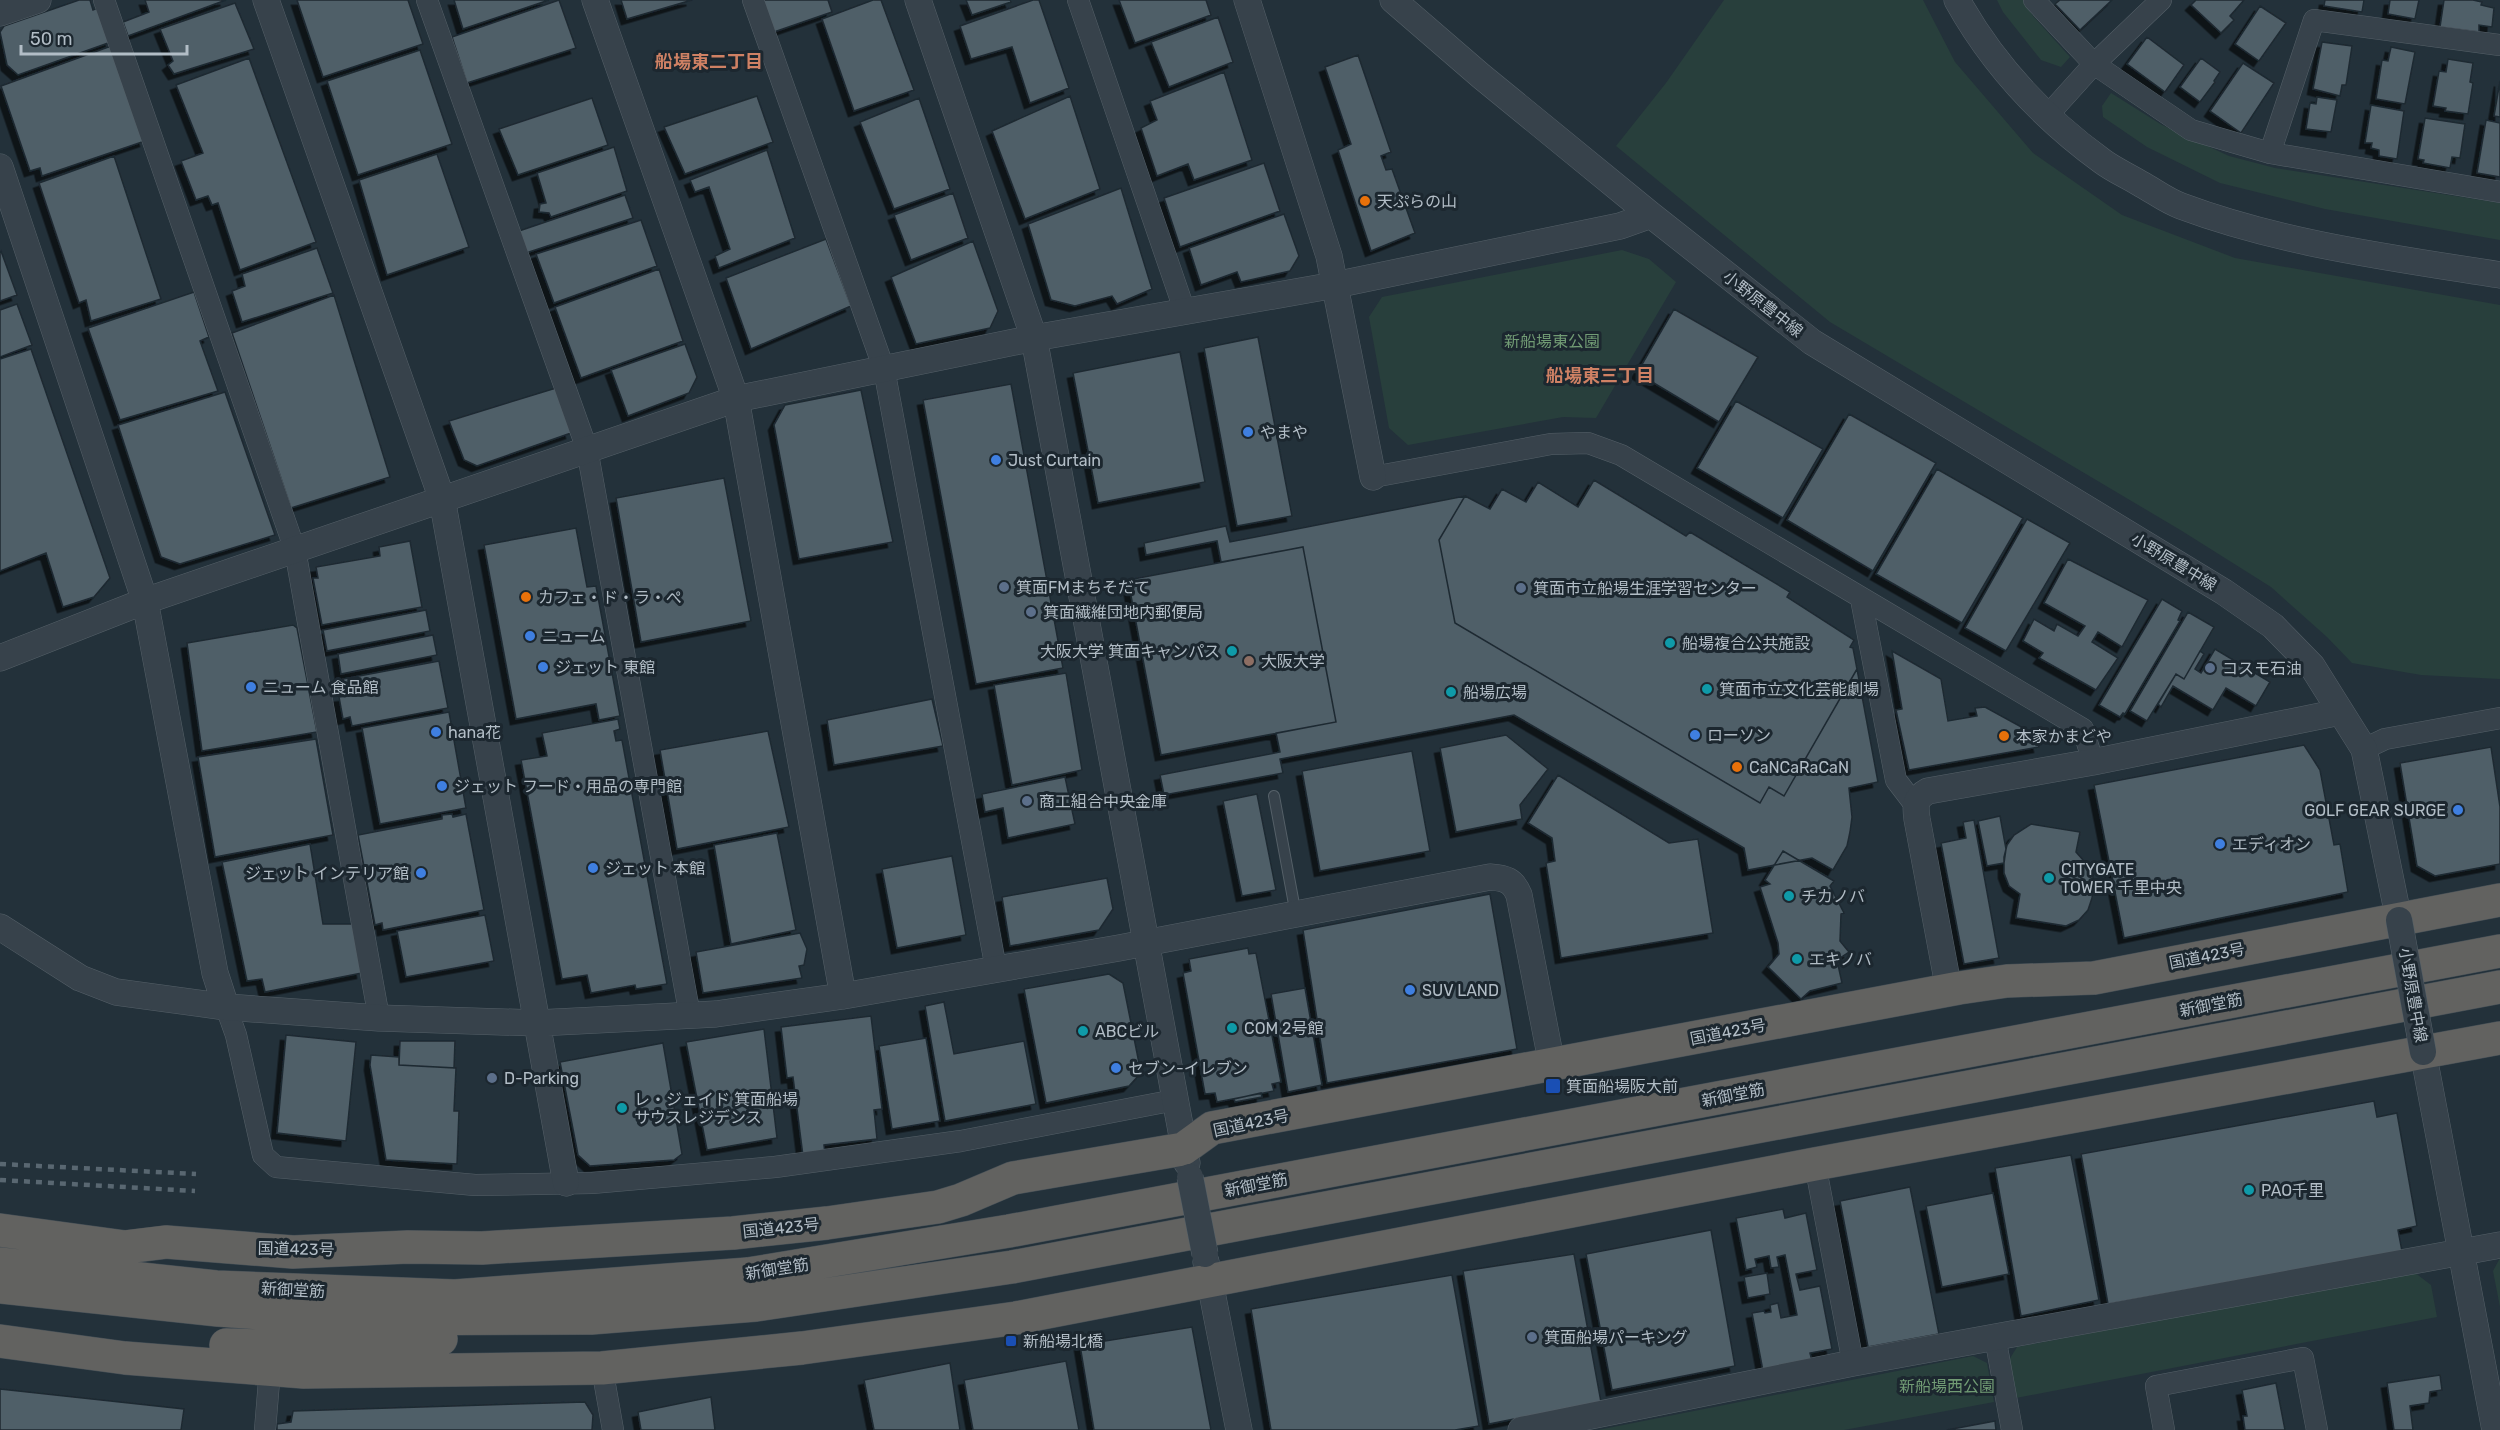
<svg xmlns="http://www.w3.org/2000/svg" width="2500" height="1430" viewBox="0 0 2500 1430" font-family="Rubik,'Noto Sans JP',sans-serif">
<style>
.green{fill:#283f3c}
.building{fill:#4f5e68;stroke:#1e2931;stroke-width:1.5;filter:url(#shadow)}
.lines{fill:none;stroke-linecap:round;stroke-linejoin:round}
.service-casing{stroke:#556068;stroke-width:12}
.minor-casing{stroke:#556068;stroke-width:22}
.tertiary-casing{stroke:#556068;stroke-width:27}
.trunk-casing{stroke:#424d55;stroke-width:34}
.service{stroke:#37424b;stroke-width:10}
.minor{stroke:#37424b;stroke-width:21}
.tertiary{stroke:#37424b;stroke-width:26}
.trunk{stroke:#626260;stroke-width:33}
.rail{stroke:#596771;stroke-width:4.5;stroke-dasharray:6 6;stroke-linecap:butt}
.tertiary-bridge-casing{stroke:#556068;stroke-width:27;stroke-linecap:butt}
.tertiary-bridge{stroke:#37424b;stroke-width:26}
.food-dot{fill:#e8710a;stroke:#1c272f;stroke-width:2}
.shop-dot{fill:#3f7fe0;stroke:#1c272f;stroke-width:2}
.service-dot{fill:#5c6f8a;stroke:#1c272f;stroke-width:2}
.culture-dot{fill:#0f9aa8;stroke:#1c272f;stroke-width:2}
.education-dot{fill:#8d6e63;stroke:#1c272f;stroke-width:2}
.transit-dot{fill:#1a4fb4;stroke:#1c272f;stroke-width:2}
.labels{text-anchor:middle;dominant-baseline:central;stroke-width:6;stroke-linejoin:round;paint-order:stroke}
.poi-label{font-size:16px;fill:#b2bdc6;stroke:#1c272f;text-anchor:start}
.street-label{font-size:16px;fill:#b2bdc6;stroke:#1c272f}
.park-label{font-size:16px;fill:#719b74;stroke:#1c272f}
.neighbourhood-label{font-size:18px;font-weight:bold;fill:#cf8164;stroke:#1c272f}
</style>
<defs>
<filter id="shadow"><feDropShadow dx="-5.5" dy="5.5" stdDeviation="0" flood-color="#0009"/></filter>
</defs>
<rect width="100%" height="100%" fill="#23313a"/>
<path class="green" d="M1724 0H1923L1955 62 2033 153 2122 215 2235 258 2500 305V679L2421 675 2352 663 2327 637 2271 587 2182 531 1830 322 1616 146 1666 83Z
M1997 0H2023L2033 16 2070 57 2061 67 2041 60 2003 12Z
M2111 93 2162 125 2229 156 2275 168 2500 203V240L2325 209 2220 183 2147 147 2103 117 2102 106Z
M1622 250 1649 259 1676 282 1596 418 1563 417 1408 445 1389 428 1369 317 1382 297Z
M2500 1258V1307L2493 1271Z
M2414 1272 2431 1285 2437 1317 2016 1398 2009 1360 2017 1347Z
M1973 1356 1987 1363 1994 1402 1844 1430H1598Z"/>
<path class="building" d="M79 0H90L93 10 100 7 111 42 18 75 7 65 0 32 4 26Z
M145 0H226L128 36 123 22 149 12Z
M297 0H408L423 44 323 77Z
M454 0H549L463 29Z
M559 0 576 48 467 83 452 37Z
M621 0H692L627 19Z
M763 0H828L832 12 774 32Z
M873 0H881L914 90 854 111 822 19Z
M966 0H1010L1011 2 972 15Z
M1033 0H1039L1069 88 1030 103 1012 47 971 59 960 26Z
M1119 0H1206L1211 15 1135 43Z
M2060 0H2112L2080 30 2055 4Z
M2196 0H2244L2230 16 2234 20 2221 33 2191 5Z
M2325 0H2364L2362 12 2324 6Z
M2390 0H2419L2415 19 2388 14Z
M2444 0H2473L2482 2 2481 5 2494 8 2492 27 2479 25V32L2440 27Z
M235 3 254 49 174 74 168 65 173 61 160 29Z
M2260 6 2286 23 2259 61 2235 44Z
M1218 17 1233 62 1169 87 1151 42Z
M2147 37 2184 65 2165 92 2127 64Z
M2322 42 2352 46 2346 85H2342L2340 96 2313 89Z
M111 46 145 141 42 176 40 168 30 171 1 86Z
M2391 47 2415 52 2405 104 2376 99 2382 60 2388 61Z
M420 50 452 144 358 175 327 81Z
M1358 55 1391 152 1381 156 1386 170 1392 169 1415 233 1371 251 1338 150 1351 144 1325 67Z
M249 58 316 242 240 270 218 203 212 205 208 196 196 200 181 161 203 153 176 85Z
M2201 58 2220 72 2214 81 2215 82 2200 102 2180 87Z
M2448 59 2473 63 2470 82 2473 83 2468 114 2445 111 2446 108 2433 106 2439 71 2446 72Z
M2243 63 2274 83 2241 133 2210 111Z
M1224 72 1252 160 1194 180 1188 164 1157 176 1141 128 1157 120 1150 101Z
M2500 81V117L2494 116Z
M757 96 773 142 685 174 664 127Z
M1070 96 1100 189 1025 219 992 131Z
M2317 97 2337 100 2331 132 2306 129 2310 103 2316 104Z
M592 98 608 145 518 175 499 129Z
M919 98 950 189 894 209 860 122Z
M2371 105 2404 111 2397 159 2379 156V150L2371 148 2372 143H2365Z
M2425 118 2465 124 2460 158 2452 157 2450 168 2423 163 2424 160 2418 159Z
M2486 120 2500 123V177L2477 173Z
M614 147 627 191 551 217 549 213 539 212 540 204 546 203 537 173Z
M767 150 795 238 719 268 715 256 730 249 709 187 695 192 690 180Z
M437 154 469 247 387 275 359 180Z
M114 156 161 299 91 321 86 300 79 303 39 183Z
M1264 163 1280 211 1180 247 1164 198Z
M1121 188 1152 289 1117 304 1112 296 1075 306 1051 300 1028 224Z
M953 193 968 238 911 260 894 215Z
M625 195 633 218 526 253 519 231Z
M1284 214 1299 256 1290 271 1241 282 1237 272 1201 285 1189 248Z
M641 220 657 266 554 303 536 254Z
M826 239 851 306 751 349 726 278Z
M973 241 998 311 990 328 916 344 891 277Z
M317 248 333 293 242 322 232 291 245 286 242 274Z
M1 251 17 295 0 301V252Z
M659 269 683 341 581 378 555 307Z
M194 292 209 337 200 341 218 391 120 420 88 328Z
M334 295 390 477 291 508 232 333Z
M17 304 32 345 0 357V310Z
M1674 309 1758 357 1719 422 1637 373Z
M1258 337 1292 516 1237 526 1204 348Z
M685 344 697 377 689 393 628 416 611 370Z
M31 349 110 578 94 597 63 607 46 553 0 571V359Z
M1180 352 1205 482 1098 503 1073 373Z
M1011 384 1063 668 976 684 923 400Z
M556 388 571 433 477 466 464 460 449 421Z
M861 390 893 542 799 559 774 425 785 405Z
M225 392 275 535 180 564 161 557 118 425Z
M1736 401 1823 449 1783 518 1697 468Z
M1849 414 1936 463 1873 571 1787 520Z
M1937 469 2023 518 1962 623 1876 574Z
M724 478 751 621 641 642 616 498Z
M1594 480 1686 536 1690 532 1790 592 1787 597 1854 640 1850 647 1853 648 1857 669 1784 796 1769 787 1760 803 1455 623 1439 540 1465 496 1490 509 1502 489 1526 502 1538 482 1578 507Z
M1465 496 1439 540 1455 623 1760 803 1769 787 1784 796 1857 669 1878 782 1849 788 1852 817 1850 832 1847 846 1833 870 1812 858 1748 870 1744 848 1514 715 1280 759 1283 773 1164 795 1160 775 1280 752 1276 733 1336 722 1303 547 1221 562 1217 541 1146 555 1144 543 1226 526 1230 542Z
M2027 519 2070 543 2006 651 1965 628Z
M576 528 587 587 596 586 620 716 599 720 596 704 516 719 484 545Z
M410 541 422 607 322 625 313 578H318L316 567 380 556 379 547Z
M1303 547 1336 722 1161 755 1128 580Z
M2068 559 2148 600 2122 647 2098 632 2092 642 2118 658 2096 690 2039 658 2043 653 2023 641 2034 619 2054 631 2057 624 2078 636 2085 626 2044 603Z
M2162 599 2182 611 2178 620 2180 621 2125 714 2123 713 2120 717 2099 705Z
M426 610 430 631 327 651 323 630Z
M2188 612 2214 627 2184 679 2176 674 2147 721 2130 711Z
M293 625 297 628 317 732 202 751 187 643Z
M433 635 437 655 341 674 338 654Z
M2215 649 2270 682 2256 706 2226 688 2213 710 2173 686 2161 707 2158 704 2176 674 2184 679 2200 651 2204 654 2195 669 2201 673Z
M1892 651 1941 679 1948 721 1977 716 1975 708 1985 707 2036 735 2039 747 1909 770 1896 710 1902 709Z
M439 661 448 708 352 726 350 717 343 719 339 697 346 696 343 679Z
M1066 673 1082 770 1012 785 994 685Z
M932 699 943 746 834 765 827 720Z
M449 712 466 808 380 824 362 728Z
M618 719 620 729 614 731 616 741 622 740 667 984 636 989 635 985 591 993 587 975 562 979 521 760 547 756 542 733Z
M768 731 789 827 677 849 660 750Z
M1506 735 1548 769 1520 805 1522 819 1456 832 1440 748Z
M316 739 333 835 215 857 198 757Z
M2304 745 2320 770 2334 845 2340 844 2348 892 2124 938 2094 785Z
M2491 747 2500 807V864L2435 876 2417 866 2400 763Z
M1412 751 1430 851 1320 871 1302 771Z
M1558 775 1669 843 1698 839 1713 933 1561 958 1546 863 1555 861 1552 838 1528 823Z
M1065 777 1075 824 1008 838 1003 808 985 812 982 794Z
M1257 794 1276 890 1242 896 1223 801Z
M452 814 453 817 466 814 484 910 383 930 382 923 375 925 358 835 442 819V815Z
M2000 816 2006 849 2004 863 1987 866 1978 821Z
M1974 820 1999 958 1964 964 1941 843 1966 838 1963 822Z
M2031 824 2080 832 2076 852 2091 869 2094 882 2092 898 2088 910 2079 920 2066 926 2016 918 2020 894 2009 886 2004 873V857L2007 845 2014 835Z
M777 833 796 930 731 944 714 845Z
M310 844 323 924H353L362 973 265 992 262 979 247 981 222 862Z
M1783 851 1834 881 1830 886 1844 913 1841 914 1840 941 1849 952 1837 960 1842 983 1810 991 1801 999 1768 967 1779 954 1778 943 1760 887 1770 884 1765 880Z
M952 856 966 935 897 948 882 869Z
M1107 878 1113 909 1099 930 1010 946 1002 897Z
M1490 894 1517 1049 1327 1083 1303 930Z
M485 915 494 961 406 977 397 931Z
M800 933 807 949 804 965 799 966 802 978 703 993 696 952Z
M1248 948 1249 954 1256 953 1281 1082 1272 1084 1274 1091 1217 1102 1215 1093 1205 1094 1183 973 1191 971 1189 959Z
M1109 974 1123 983 1141 1073 1129 1086 1046 1103 1024 989Z
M1305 988 1322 1085 1288 1092 1271 994Z
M944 1002 954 1054 1024 1041 1036 1104 945 1121 925 1006Z
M871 1016 882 1109 874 1110 877 1139 824 1145 825 1154 803 1156 793 1077 787 1078 781 1027Z
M764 1029 777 1138 707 1150 686 1042Z
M286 1035 356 1042 346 1141 277 1133Z
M926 1038 940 1121 892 1129 879 1046Z
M400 1041H455L454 1068 399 1065Z
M663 1043 682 1154 674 1160 590 1166 578 1155 560 1062Z
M371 1055 399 1057V1065L456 1068 454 1111H459L457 1164 386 1160 370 1065Z
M1261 1093 1262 1097 1235 1102 1234 1099Z
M2374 1101 2377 1117 2397 1113 2417 1226 2398 1230 2402 1251 2108 1304 2081 1154Z
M2071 1155 2099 1300 2021 1316 1995 1168Z
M1910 1187 1939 1334 1868 1347 1840 1201Z
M1993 1193 2009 1274 1942 1287 1926 1206Z
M1783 1209 1785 1218 1806 1213 1817 1270 1796 1274 1800 1290 1820 1286 1832 1349 1810 1353 1812 1361 1763 1371 1752 1313 1764 1311 1765 1313 1771 1312 1770 1305 1778 1303 1781 1318 1797 1315 1785 1255 1777 1257 1779 1267 1771 1268 1769 1256 1755 1259 1757 1267 1746 1270 1736 1218Z
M1711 1230 1735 1366 1612 1390 1586 1254Z
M1574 1254 1601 1402 1489 1424 1463 1271Z
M1767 1273 1770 1294 1748 1298 1744 1277Z
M1452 1275 1479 1426 1455 1430H1271L1251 1309Z
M1192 1327 1211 1430H1094L1080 1345Z
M1066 1361 1079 1430H973L964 1380Z
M950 1363 960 1430H874L864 1380Z
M2440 1375 2442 1390 2430 1392 2429 1403 2410 1406 2413 1430H2394L2387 1383Z
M2276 1383 2285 1430H2245L2243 1416H2247L2242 1390Z
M0 1389 184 1409 181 1430H0Z
M711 1397 715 1430H641L638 1412Z
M585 1402 593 1415 592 1430H277V1424L291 1422 293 1411Z
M1995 1421 1996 1430H1947Z"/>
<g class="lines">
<g class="service-casing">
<path id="service" d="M1274 796 1296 915"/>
</g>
<g class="minor-casing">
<path id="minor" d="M104 0 295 550 379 1018
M427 0 587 449 690 1016
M753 0 884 369 996 969
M1078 0 1185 312
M2034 0 2094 64 2191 130 2270 153 2500 192
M2048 115 2094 64 2161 0
M2270 153 2314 20 2500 45
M1373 477 1551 444 1588 443 1621 455 2083 729 2093 762
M1861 599 1896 780 1915 805
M2364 749 2385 739 2500 718
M226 1007 236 1035 263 1155 276 1167 475 1185 592 1183 775 1167 961 1141 1175 1100
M1815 1164 1853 1363
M1995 1337 2012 1430
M602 1368 613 1430
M265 1430 270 1369
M2164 1430 2156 1386 2303 1358 2317 1430"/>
</g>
<g class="tertiary-casing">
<path id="tertiary" d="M266 0 442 499 566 1183
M595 0 736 399 843 996
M918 0 1034 338 1187 1163
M1247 0 1329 256 1373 477
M1393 0 1481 76 1651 215 1812 342 2224 592 2273 626 2312 666 2364 749 2399 920
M1957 0C1992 63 2043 118 2102 161 2114 170 2128 176 2141 184 2154 191 2167 201 2181 206 2283 244 2393 258 2500 275
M0 13 38 0
M0 167 145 601 215 973 226 1007
M0 658 145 601 736 399 1034 338 1335 285 1620 226 1651 215
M0 927 80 978 116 992 226 1007 379 1018 537 1023 716 1014 843 996 1119 948 1490 877C1505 878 1513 880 1519 895L1552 1065
M1949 990 1917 819C1915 805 1915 798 1928 791L2093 762 2340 712
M2423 1052 2495 1430
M1206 1262 1239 1430
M1521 1430 1853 1363 2500 1245"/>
</g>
<g class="trunk-casing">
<path id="trunk" d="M0 1230 125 1247 166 1242 293 1252 408 1247 482 1248 733 1233 827 1223 938 1207 961 1200 1013 1178 1183 1149 1212 1128 1959 988 2007 981 2094 978 2500 900
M0 1264 216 1287 455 1296 748 1274 1009 1231 2500 951
M0 1287 218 1310 345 1319 591 1318 756 1305 1012 1267 2500 987
M0 1341 125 1358 304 1372 602 1368 802 1348 1016 1318 1815 1164 2500 1038
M226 1345 316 1347 441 1339"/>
</g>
<use href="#service" class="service"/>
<use href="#minor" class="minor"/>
<use href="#tertiary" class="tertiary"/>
<use href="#trunk" class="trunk"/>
<path class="rail" d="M0 1164 196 1174
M0 1180 195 1191"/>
<g class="tertiary-bridge-casing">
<path id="tertiary-bridge" d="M2399 920 2423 1052
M1190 1177 1205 1254"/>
</g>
<use href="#tertiary-bridge" class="tertiary-bridge"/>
</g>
<g class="food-dot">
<circle cx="1365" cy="201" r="6"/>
<circle cx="526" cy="597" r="6"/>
<circle cx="2004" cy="736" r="6"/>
<circle cx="1737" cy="767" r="6"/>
</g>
<g class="shop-dot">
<circle cx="1248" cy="432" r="6"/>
<circle cx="996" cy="460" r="6"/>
<circle cx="530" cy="636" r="6"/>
<circle cx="543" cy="667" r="6"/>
<circle cx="251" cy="687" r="6"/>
<circle cx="436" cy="732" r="6"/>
<circle cx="1695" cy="735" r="6"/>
<circle cx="442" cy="786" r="6"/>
<circle cx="2458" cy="810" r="6"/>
<circle cx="2220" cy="844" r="6"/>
<circle cx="593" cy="868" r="6"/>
<circle cx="421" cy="873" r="6"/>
<circle cx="1410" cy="990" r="6"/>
<circle cx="1116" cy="1068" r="6"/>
</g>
<g class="service-dot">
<circle cx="1004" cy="587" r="6"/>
<circle cx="1521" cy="588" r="6"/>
<circle cx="1031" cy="612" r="6"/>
<circle cx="2210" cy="668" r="6"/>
<circle cx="1027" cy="801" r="6"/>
<circle cx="492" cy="1078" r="6"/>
<circle cx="1532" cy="1337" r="6"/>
</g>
<g class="culture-dot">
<circle cx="1670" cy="643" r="6"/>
<circle cx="1232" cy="651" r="6"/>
<circle cx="1707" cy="689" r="6"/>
<circle cx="1451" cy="692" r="6"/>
<circle cx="2049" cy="878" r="6"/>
<circle cx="1789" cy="896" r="6"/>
<circle cx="1797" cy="959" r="6"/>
<circle cx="1232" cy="1028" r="6"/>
<circle cx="1083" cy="1031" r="6"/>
<circle cx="622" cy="1108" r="6"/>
<circle cx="2249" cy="1190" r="6"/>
</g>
<circle class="education-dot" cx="1249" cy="661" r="6"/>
<g class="transit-dot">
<rect x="1545" y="1078" width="16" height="16" rx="3"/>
<rect x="1005" y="1335" width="12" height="12" rx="3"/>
</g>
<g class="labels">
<g class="poi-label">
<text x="1377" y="201">天ぷらの山</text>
<text x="1260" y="432">やまや</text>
<text x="1008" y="460">Just Curtain</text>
<text x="1016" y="587">箕面FMまちそだて</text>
<text x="1533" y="588">箕面市立船場生涯学習センター</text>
<text x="538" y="597">カフェ・ド・ラ・ぺ</text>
<text x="1043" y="612">箕面繊維団地内郵便局</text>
<text x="542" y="636">ニューム</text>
<text x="1682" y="643">船場複合公共施設</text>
<text x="1220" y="651" text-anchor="end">大阪大学 箕面キャンパス</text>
<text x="1261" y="661">大阪大学</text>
<text x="555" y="667">ジェット 東館</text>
<text x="2222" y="668">コスモ石油</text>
<text x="263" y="687">ニューム 食品館</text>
<text x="1719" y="689">箕面市立文化芸能劇場</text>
<text x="1463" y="692">船場広場</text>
<text x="448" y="732">hana花</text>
<text x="1707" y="735">ローソン</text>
<text x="2016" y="736">本家かまどや</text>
<text x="1749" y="767">CaNCaRaCaN</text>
<text x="454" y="786">ジェット フード・用品の専門館</text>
<text x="1039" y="801">商工組合中央金庫</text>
<text x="2446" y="810" text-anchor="end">GOLF GEAR SURGE</text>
<text x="2232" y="844">エディオン</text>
<text x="605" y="868">ジェット 本館</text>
<text x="2061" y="869">CITYGATE<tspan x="2061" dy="18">TOWER 千里中央</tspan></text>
<text x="409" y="873" text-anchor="end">ジェット インテリア館</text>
<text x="1801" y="896">チカノバ</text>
<text x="1809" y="959">エキノバ</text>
<text x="1422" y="990">SUV LAND</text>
<text x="1244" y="1028">COM 2号館</text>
<text x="1095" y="1031">ABCビル</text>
<text x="1128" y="1068">セブン-イレブン</text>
<text x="504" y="1078">D-Parking</text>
<text x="1566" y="1086">箕面船場阪大前</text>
<text x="634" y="1099">レ・ジェイド 箕面船場<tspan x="634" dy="18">サウスレジデンス</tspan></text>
<text x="2261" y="1190">PAO千里</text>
<text x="1544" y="1337">箕面船場パーキング</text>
<text x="1023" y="1341">新船場北橋</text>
</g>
<g class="street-label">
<text transform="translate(1763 304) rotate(38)">小野原豊中線</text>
<text transform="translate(2174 562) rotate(31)">小野原豊中線</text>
<text transform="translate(2207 956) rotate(-11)">国道423号</text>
<text transform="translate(2413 995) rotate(80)">小野原豊中線</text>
<text transform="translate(2211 1005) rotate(-11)">新御堂筋</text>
<text transform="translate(1728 1032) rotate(-11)">国道423号</text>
<text transform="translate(1733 1095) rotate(-11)">新御堂筋</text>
<text transform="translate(1251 1123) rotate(-12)">国道423号</text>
<text transform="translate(1256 1185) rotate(-11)">新御堂筋</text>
<text transform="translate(781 1228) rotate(-6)">国道423号</text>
<text transform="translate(296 1249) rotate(1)">国道423号</text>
<text transform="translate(777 1269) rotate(-9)">新御堂筋</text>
<text transform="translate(293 1290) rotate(3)">新御堂筋</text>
</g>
<g class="park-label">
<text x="1552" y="341">新船場東公園</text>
<text x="1947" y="1386">新船場西公園</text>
</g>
<g class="neighbourhood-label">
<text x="709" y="62">船場東二丁目</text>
<text x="1600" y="376">船場東三丁目</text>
</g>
</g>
<path d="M21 45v9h166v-9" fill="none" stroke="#b2bdc6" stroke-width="3"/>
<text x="30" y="45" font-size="18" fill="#b2bdc6" stroke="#1c272f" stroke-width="4.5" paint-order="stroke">50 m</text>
</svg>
